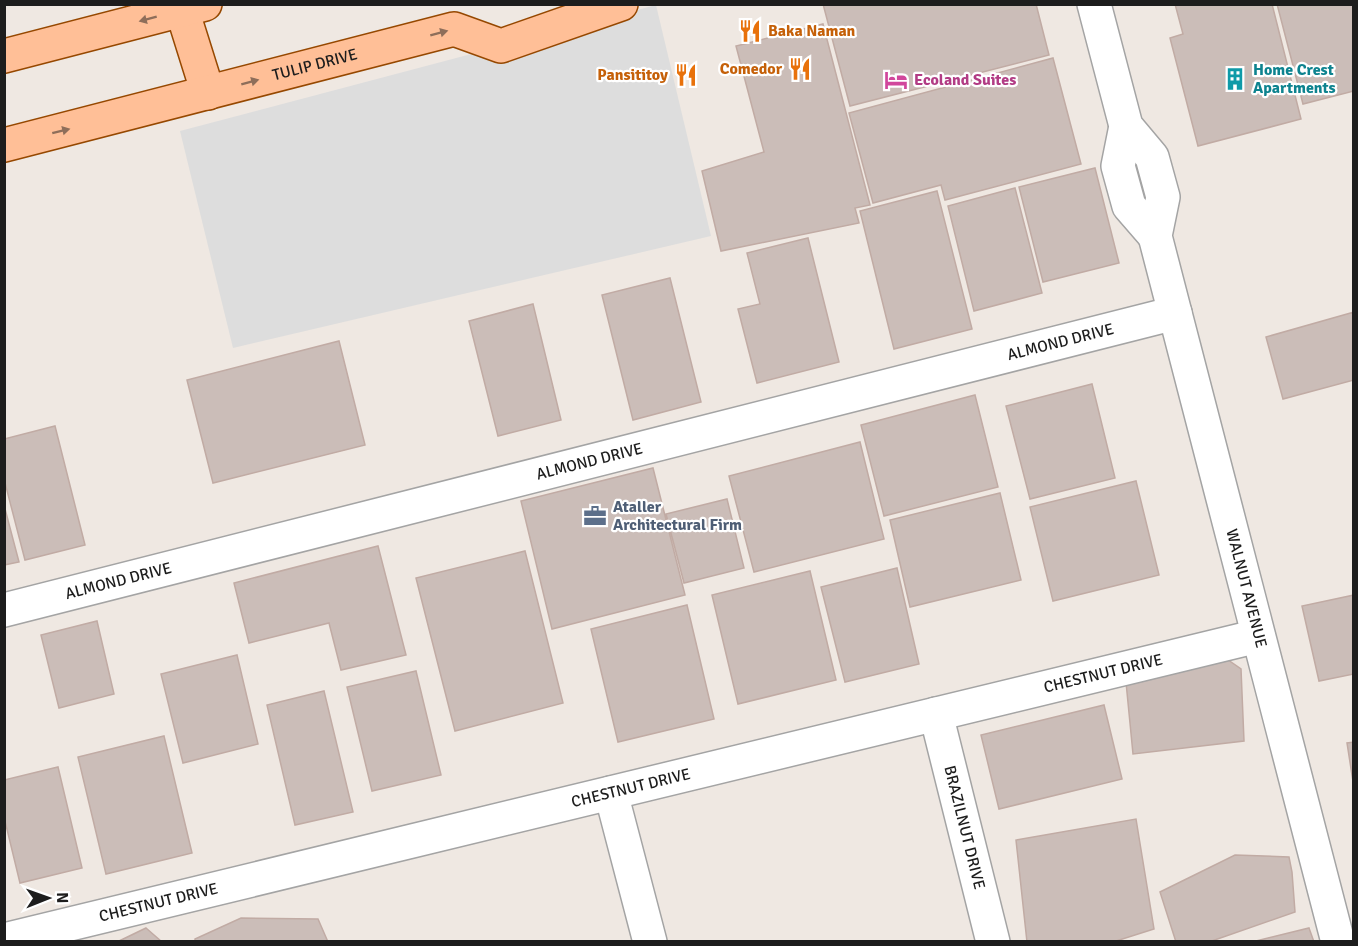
<svg xmlns="http://www.w3.org/2000/svg" width="1358" height="946" viewBox="0 0 1358 946" font-family="Signika,sans-serif">
<style>
.parking{fill:#ddd}
.building{fill:#cbbdb8;stroke:#c1aba4;stroke-width:1.5}
.lines{fill:none;stroke-linecap:round;stroke-linejoin:round}
.minor-casing{stroke:#a4a4a4;stroke-width:36}
.major-casing{stroke:#964800;stroke-width:36}
.minor{stroke:#fff;stroke-width:33}
.major{stroke:#ffbf97;stroke-width:33}
.oneway{fill:#8e6e5a}
.labels{text-anchor:middle;dominant-baseline:central;stroke-width:4.5;stroke-linejoin:round;paint-order:stroke}
.food-label{font-size:16px;font-weight:bold;fill:#c56008;stroke:#fff;text-anchor:end}
.street-label{font-size:16px;fill:#1d1d1d;stroke:#fff}
.culture-label{font-size:16px;font-weight:bold;fill:#0d838f;stroke:#fff;text-anchor:start}
.hotel-label{font-size:16px;font-weight:bold;fill:#b23c85;stroke:#fff;text-anchor:start}
.service-label{font-size:16px;font-weight:bold;fill:#4e5e75;stroke:#fff;text-anchor:start}
</style>
<rect width="100%" height="100%" fill="#efe8e2"/>
<path class="parking" d="M656 5 711 236 233 348 180 131Z"/>
<path class="building" d="M823 4H1036L1049 55 850 106Z
M1175 4H1272L1301 119 1198 146 1170 38 1183 34Z
M1277 4H1354V91L1303 104Z
M823 24 870 205 855 208 859 223 721 251 702 171 764 152 736 46Z
M1053 58 1081 164 945 200 941 185 873 203 849 113Z
M1095 168 1119 263 1043 282 1019 187Z
M1015 188 1042 293 974 311 948 206Z
M937 191 972 329 894 349 860 211Z
M808 238 839 362 757 383 738 309 760 304 747 253Z
M670 278 701 402 633 420 602 295Z
M533 304 561 420 498 436 469 321Z
M1354 312V380L1283 399 1266 337Z
M339 341 365 445 213 483 187 380Z
M1092 384 1115 478 1030 499 1006 406Z
M975 395 998 487 884 516 861 425Z
M55 426 85 545 25 560 4 479V439Z
M860 442 884 539 754 572 729 476Z
M653 468 685 595 552 629 521 501Z
M1136 481 1159 575 1053 601 1030 507Z
M1000 493 1021 580 910 607 890 520Z
M727 499 744 568 684 583 666 514Z
M4 505 19 562 4 565Z
M378 546 406 655 341 670 329 623 249 643 234 583Z
M525 551 563 703 455 731 416 578Z
M897 568 919 664 845 682 821 587Z
M810 571 836 680 738 704 712 595Z
M1354 595V674L1319 681 1302 606Z
M687 605 714 719 618 742 591 629Z
M97 621 114 694 59 708 41 635Z
M237 655 258 744 183 763 161 674Z
M1221 655 1241 669 1244 741 1133 754 1126 682Z
M416 671 441 775 372 791 347 687Z
M324 691 353 812 295 825 267 705Z
M1104 705 1122 779 999 809 981 735Z
M164 736 192 853 106 874 78 757Z
M1354 742V788L1347 743Z
M58 767 82 868 20 883 4 817V780Z
M1136 819 1154 929 1113 942H1027L1016 840Z
M1235 855 1289 857 1292 872 1295 912 1209 942H1176L1160 892Z
M241 918 318 919 328 942H195V939Z
M146 928 162 942H117Z
M1309 928 1314 942H1252Z"/>
<g class="lines">
<g class="minor-casing">
<g id="minor">
<path id="s1" d="M1094 4 1126 126 1152 157 1163 197 1155 236 1338 942"/>
<path d="M1126 126 1118 166 1129 206 1155 236"/>
<path id="s2" d="M4 610 1175 313"/>
<path id="s3" d="M936 714 993 942"/>
<path d="M611 793 650 942"/>
<path id="s4" d="M4 940 1258 636"/>
</g>
</g>
<g class="major-casing">
<g id="major">
<path d="M182 10 208 93"/>
<path d="M4 56 205 4"/>
<path id="s5" d="M4 145 454 29 501 46 621 4"/>
</g>
</g>
<use href="#minor" class="minor"/>
<use href="#major" class="major"/>
</g>
<defs><path id="oneway-solid" d="M-6-.8H1V-3.2L6.5 0L1 3.2V.8H-6Z" transform="scale(1.5)"/></defs>
<g class="oneway">
<use href="#oneway-solid" transform="translate(148 19) rotate(165)"/>
<use href="#oneway-solid" transform="translate(439 33) rotate(-15)"/>
<use href="#oneway-solid" transform="translate(250 82) rotate(-15)"/>
<use href="#oneway-solid" transform="translate(61 131) rotate(-14)"/>
</g>
<defs>
<g id="restaurant-bare" transform="scale(1.8)"><path d="M-5-6h1v4h1v-4h1v4h1v-4h1v5L-1.5 .5V6h-2V.5L-5-1ZM5-6V6H3V1.5H1.5Q1.5-4 5-6Z" fill="#e8710a" stroke="#fff" stroke-width="2.5" paint-order="stroke"/></g>
<g id="building-bare" transform="scale(1.8)"><path d="M-4-6H4V6H1V3H-1V6H-4ZM-2.5-4.3h1.7v1.8h-1.7ZM.8-4.3h1.7v1.8H.8ZM-2.5-1h1.7V.8h-1.7ZM.8-1h1.7V.8H.8Z" fill="#0f9aa8" stroke="#fff" stroke-width="2.5" paint-order="stroke"/></g>
<g id="hotel-bare" transform="scale(1.8)"><path d="M-6-4.5h1.5V1H6V5H4.5V3h-9V5H-6ZM-4 0a1.8 1.8 0 1 1 3.6 0ZM.5 0V-2.5h3Q6-2.5 6 0Z" fill="#d1479c" stroke="#fff" stroke-width="2.5" paint-order="stroke"/></g>
<g id="office-bare" transform="scale(1.8)"><path d="M-6-3h4V-5.5h4V-3h4V5H-6ZM-1-4.5V-3h2v-1.5ZM-6 0V1H6V0Z" fill="#5c6f8a" stroke="#fff" stroke-width="2.5" paint-order="stroke"/></g>
</defs>
<g fill-rule="evenodd">
<use href="#restaurant-bare" x="750" y="31"/>
<use href="#restaurant-bare" x="800" y="69"/>
<use href="#restaurant-bare" x="686" y="75"/>
<use href="#building-bare" x="1235" y="79"/>
<use href="#hotel-bare" x="896" y="80"/>
<use href="#office-bare" x="595" y="516"/>
</g>
<g class="labels">
<g class="food-label">
<text x="768" y="31" text-anchor="start">Baka Naman</text>
<text x="782" y="69">Comedor</text>
<text x="668" y="75">Pansititoy</text>
</g>
<g class="street-label">
<text stroke="none"><textPath href="#s5" startOffset="321">TULIP DRIVE</textPath></text>
<text stroke="none"><textPath href="#s2" startOffset="1090">ALMOND DRIVE</textPath></text>
<text stroke="none"><textPath href="#s2" startOffset="604">ALMOND DRIVE</textPath></text>
<text stroke="none"><textPath href="#s2" startOffset="118">ALMOND DRIVE</textPath></text>
<text stroke="none"><textPath href="#s1" startOffset="612">WALNUT AVENUE</textPath></text>
<text stroke="none"><textPath href="#s4" startOffset="1131">CHESTNUT DRIVE</textPath></text>
<text stroke="none"><textPath href="#s4" startOffset="645">CHESTNUT DRIVE</textPath></text>
<text stroke="none"><textPath href="#s3" startOffset="117">BRAZILNUT DRIVE</textPath></text>
<text stroke="none"><textPath href="#s4" startOffset="159">CHESTNUT DRIVE</textPath></text>
</g>
<g class="culture-label">
<text x="1253" y="70">Home Crest<tspan x="1253" dy="18">Apartments</tspan></text>
</g>
<g class="hotel-label">
<text x="914" y="80">Ecoland Suites</text>
</g>
<g class="service-label">
<text x="613" y="507">Ataller<tspan x="613" dy="18">Architectural Firm</tspan></text>
</g>
</g>
<rect width="1358" height="946" fill="none" stroke="#1d1d1d" stroke-width="12"/>
<g transform="translate(48 898) rotate(89)" stroke="#ffffff" stroke-width="4.5" paint-order="stroke">
<path d="M0-4.5L10 22L0 15L-10 22Z" fill="#1d1d1d"/>
<text y="-9" font-size="16" font-weight="bold" text-anchor="middle" fill="#1d1d1d">N</text>
</g>
</svg>
